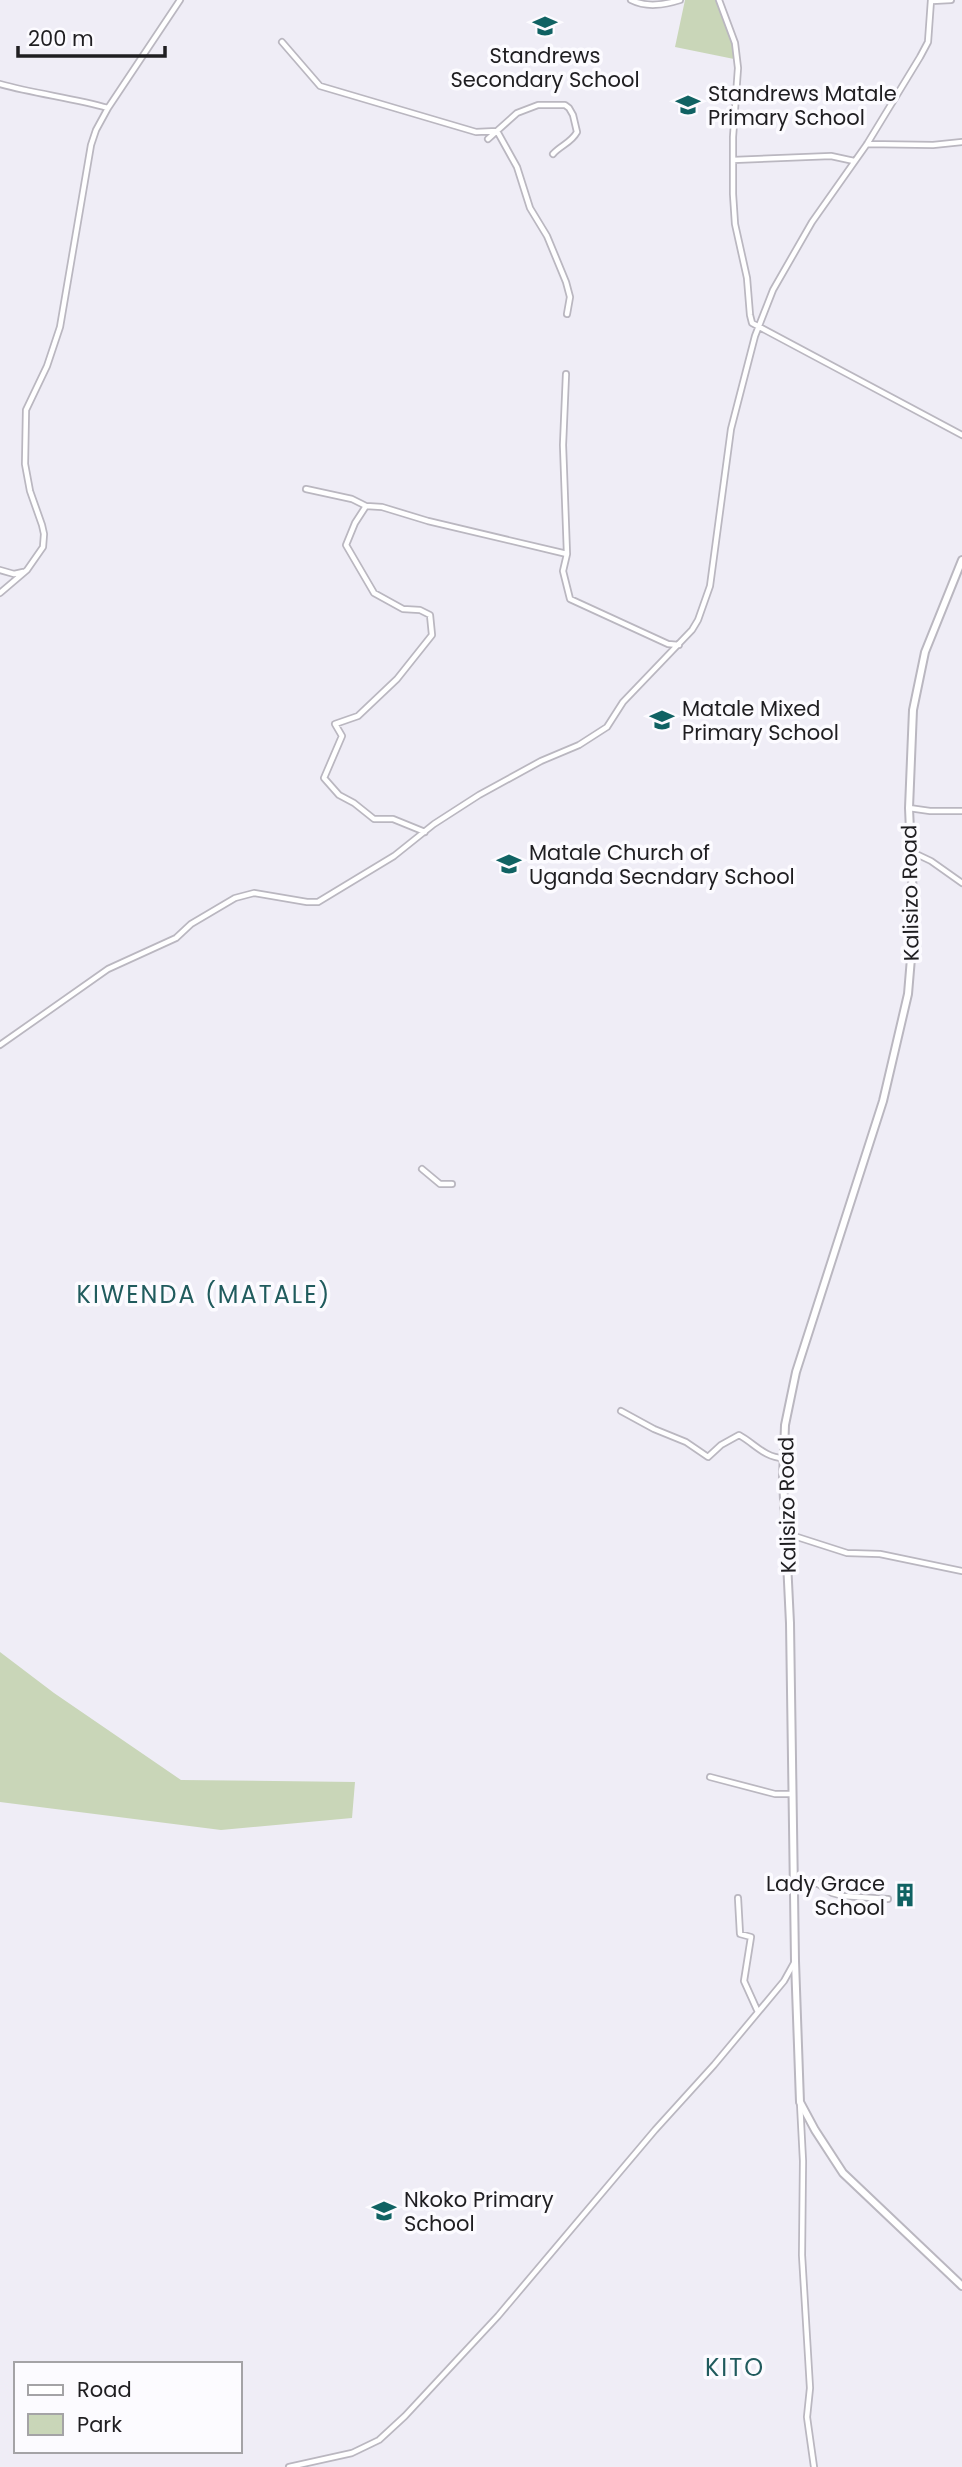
<svg xmlns="http://www.w3.org/2000/svg" width="962" height="2467" viewBox="0 0 962 2467" font-family="Poppins,sans-serif">
<style>
.green{fill:#c9d6b8}
.lines{fill:none;stroke-linecap:round;stroke-linejoin:round}
.street-casing{stroke:#bab7c0;stroke-width:8}
.secondary-casing{stroke:#bab7c0;stroke-width:10}
.street{stroke:#fff;stroke-width:4.5}
.secondary{stroke:#fff;stroke-width:6}
.labels{text-anchor:middle;dominant-baseline:central;stroke-width:7;stroke-linejoin:round;paint-order:stroke}
.poi-label{font-size:21px;fill:#1f1e21;stroke:#fcfbff;text-anchor:start}
.street-label{font-size:21px;fill:#1f1e21;stroke:#fcfbff}
.quarter-label{font-size:24px;letter-spacing:2px;fill:#205b5d;stroke:#fcfbff}
</style>
<rect width="100%" height="100%" fill="#efedf6"/>
<path class="green" d="M685 0H716L733 45 734 59 675 47Z
M0 1652 54 1693 181 1780 355 1782 352 1818 221 1830 0 1802Z"/>
<g class="lines">
<g class="street-casing">
<path id="street" d="M631 0C647 8 664 5 680 0
M719 0 735 43 738 68 733 137V194L735 224 747 278 750 315 752 323 962 435
M932 1 951 0
M282 42 320 86 476 132 497 131 517 167 530 208 547 236 566 282 570 297 567 314
M0 84C36 94 73 98 108 108
M488 139 517 113 538 105H565L569 108 573 115 577 132C571 143 561 145 553 154
M867 144 933 145 962 142
M733 160 831 156 854 161
M566 374 563 445 567 554 563 571 570 599 668 644 679 645
M306 489 352 499 366 506 355 523 346 545 374 593 403 609 420 610 430 615 432 635 397 679 358 716 335 724 342 736 324 778 339 795 354 803 374 819H393L425 832
M366 506 382 507 428 521 567 554
M0 570 14 574 23 572
M0 593 27 570 43 547 44 534 42 525 30 491 25 464 26 410 47 366 60 327 91 145 96 130 108 108 180 0
M909 808 930 811H962
M912 852 931 861 962 883
M0 1045 108 969 176 938 191 924 235 898 254 893 307 902H318L394 856 434 824 479 795 541 761 579 745 607 727 623 702 692 630 698 620 710 586 731 429 755 336 773 290 812 222 867 144 920 57 928 42 931 0
M422 1169 440 1184H452
M621 1411 654 1429 686 1442 708 1457 721 1445 739 1435C754 1443 765 1458 783 1458
M787 1527 791 1535 847 1553 880 1554 962 1571
M710 1777 775 1794H792
M794 1880 818 1884 832 1893 843 1896 888 1899
M738 1898 740 1934 751 1937 744 1981 758 2012
M800 2103 803 2161 802 2255 810 2388 807 2417 814 2467
M289 2467 352 2453 379 2440 405 2416 498 2316 655 2130 714 2065 784 1981 794 1963"/>
</g>
<g class="secondary-casing">
<path id="secondary" d="M962 560 925 652 913 710 909 808 914 922 908 994 883 1101 796 1372 785 1425 783 1479 790 1623 795 1961 800 2102 815 2130 843 2173 962 2286"/>
</g>
<use href="#street" class="street"/>
<use href="#secondary" class="secondary"/>
</g>
<defs>
<g id="school-bare" transform="scale(1.89)"><path d="M0-5L7-2L0 1L-7-2ZM-4 1L0 2.5L4 1V4Q0 6-4 4Z" fill="#106263" stroke="#fcfbff" stroke-width="2.5" paint-order="stroke"/></g>
<g id="building-bare" transform="scale(1.89)"><path d="M-4-6H4V6H1V3H-1V6H-4ZM-2.5-4.3h1.7v1.8h-1.7ZM.8-4.3h1.7v1.8H.8ZM-2.5-1h1.7V.8h-1.7ZM.8-1h1.7V.8H.8Z" fill="#106263" stroke="#fcfbff" stroke-width="2.5" paint-order="stroke"/></g>
</defs>
<g fill-rule="evenodd">
<use href="#school-bare" x="545" y="26"/>
<use href="#school-bare" x="688" y="105"/>
<use href="#school-bare" x="662" y="720"/>
<use href="#school-bare" x="509" y="864"/>
<use href="#building-bare" x="905" y="1895"/>
<use href="#school-bare" x="384" y="2211"/>
</g>
<g class="labels">
<g class="poi-label">
<text x="545" y="55" text-anchor="middle">Standrews<tspan x="545" dy="24">Secondary School</tspan></text>
<text x="708" y="93">Standrews Matale<tspan x="708" dy="24">Primary School</tspan></text>
<text x="682" y="708">Matale Mixed<tspan x="682" dy="24">Primary School</tspan></text>
<text x="529" y="852">Matale Church of<tspan x="529" dy="24">Uganda Secndary School</tspan></text>
<text x="885" y="1883" text-anchor="end">Lady Grace<tspan x="885" dy="24">School</tspan></text>
<text x="404" y="2199">Nkoko Primary<tspan x="404" dy="24">School</tspan></text>
</g>
<g class="street-label">
<text transform="translate(910 893) rotate(-91)">Kalisizo Road</text>
<text transform="translate(787 1505) rotate(-91)">Kalisizo Road</text>
</g>
<g class="quarter-label">
<text x="204" y="1294">KIWENDA (MATALE)</text>
<text x="735" y="2367">KITO</text>
</g>
</g>
<rect x="14" y="2362" width="228" height="91" fill="#fcfbff" stroke="#a4a3a6" stroke-width="2"/>
<rect x="28" y="2385" width="35" height="10" fill="#ffffff" stroke="#a4a3a6" stroke-width="2"/>
<text x="77" y="2397" font-size="21" fill="#1f1e21">Road</text>
<rect x="28" y="2414" width="35" height="21" fill="#c9d6b8" stroke="#a4a3a6" stroke-width="2"/>
<text x="77" y="2432" font-size="21" fill="#1f1e21">Park</text>
<path d="M18 46v10h147v-10" fill="none" stroke="#1f1e21" stroke-width="3.5"/>
<text x="28" y="46" font-size="21" fill="#1f1e21" stroke="#fcfbff" stroke-width="5" paint-order="stroke">200 m</text>
</svg>
